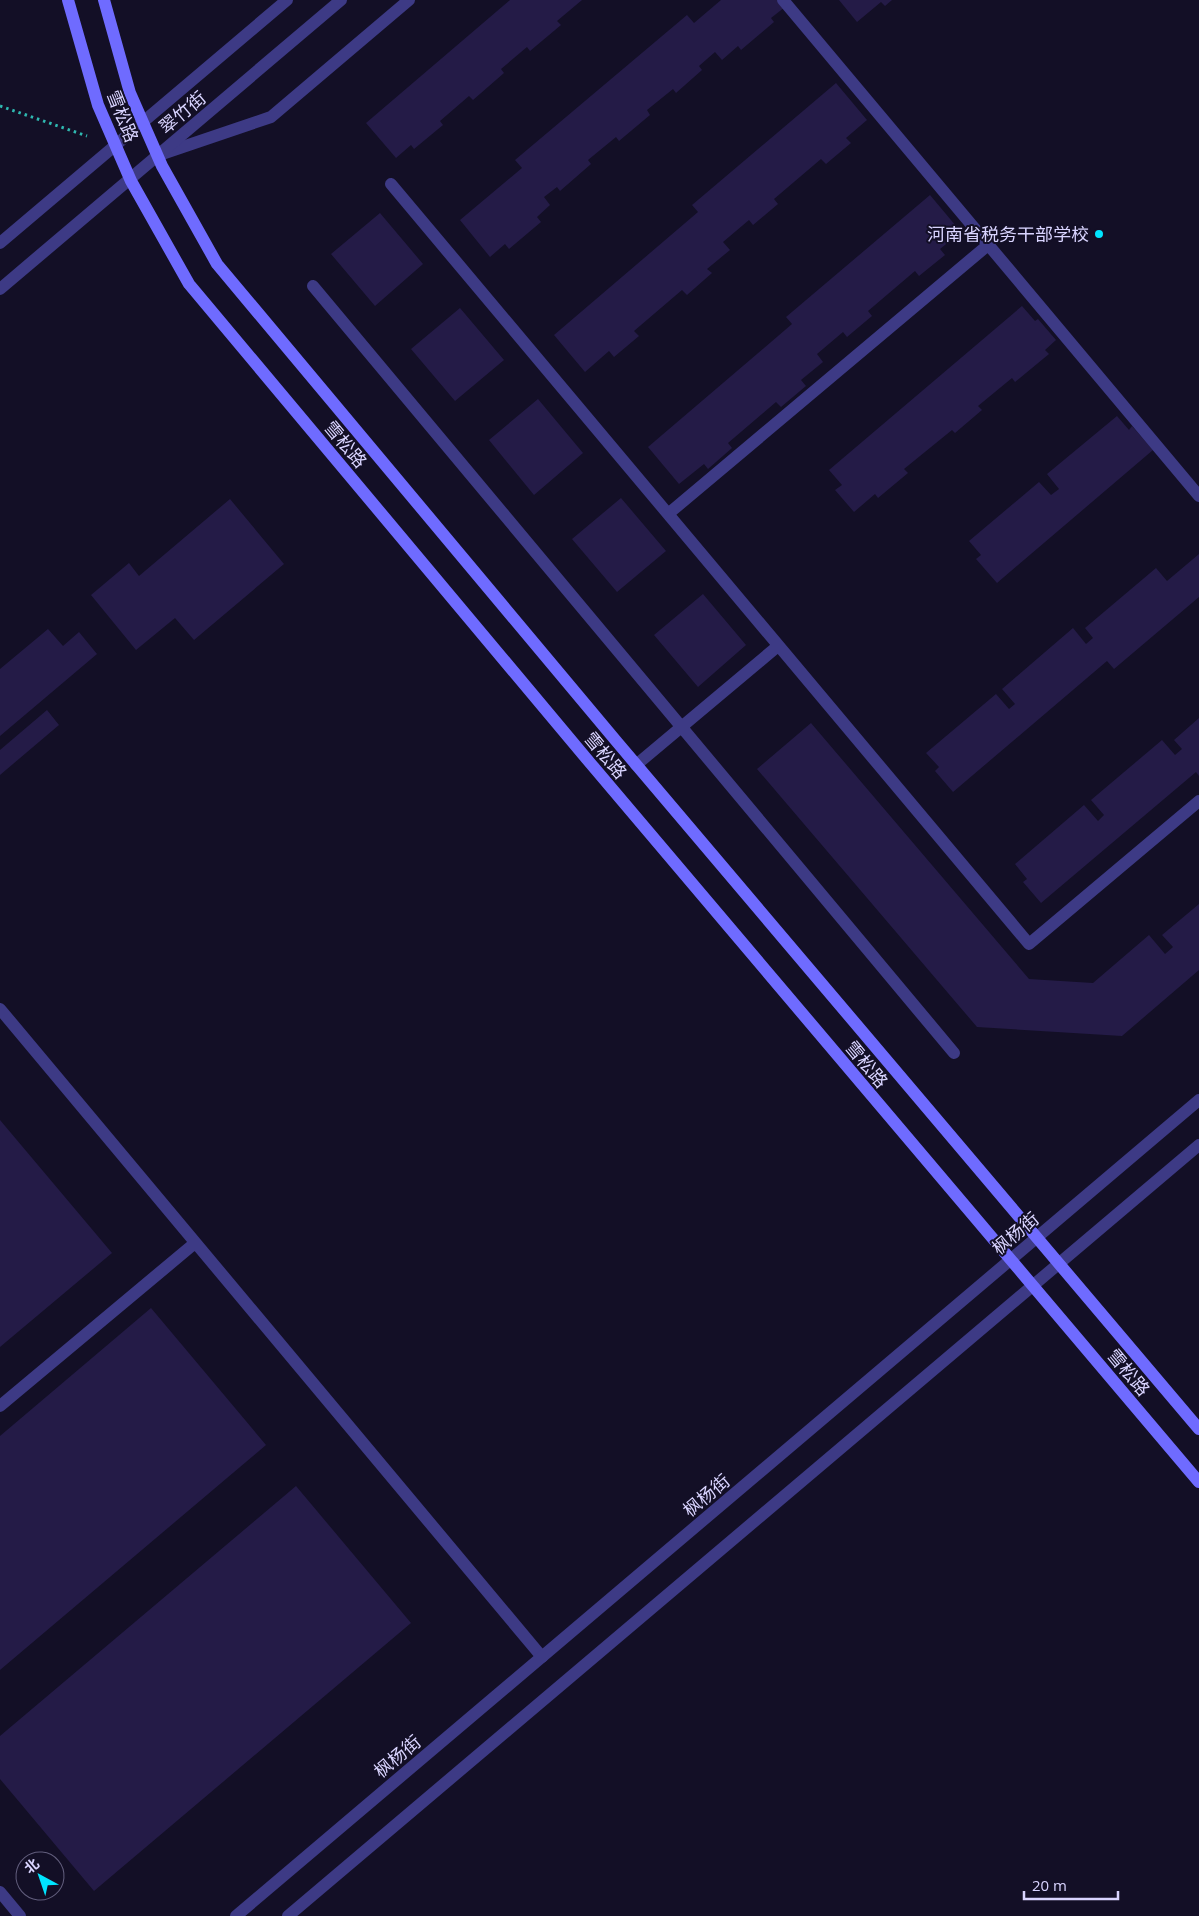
<svg xmlns="http://www.w3.org/2000/svg" width="1199" height="1916" viewBox="0 0 1199 1916" font-family="'Open Sans','Noto Sans SC',sans-serif">
<style>
.building{fill:#241b47}
.lines{fill:none;stroke-linecap:round;stroke-linejoin:round}
.path{stroke:#2fb8b0;stroke-width:3;stroke-dasharray:2.5 4;stroke-linecap:butt}
.service{stroke:#3d3a85;stroke-width:12}
.minor{stroke:#3d3a85;stroke-width:12}
.tertiary{stroke:#3d3a85;stroke-width:12}
.secondary{stroke:#6f6bff;stroke-width:12}
.poi-dot{fill:#00e5ff;stroke:#130f26;stroke-width:2}
.labels{text-anchor:middle;dominant-baseline:central;stroke-width:4;stroke-linejoin:round;paint-order:stroke}
.street-label{font-size:18px;fill:#d9d4ff;stroke:#130f26}
.poi-label{font-size:18px;fill:#d9d4ff;stroke:#130f26;text-anchor:end}
</style>
<rect width="100%" height="100%" fill="#130f26"/>
<path class="building" d="M510 0H582L557 21 561 25 530 51 527 47 501 69 504 73 473 100 469 96 440 121 443 125 414 149 411 145 396 158 366 123Z
M721 0H779L785 7 771 18 774 22 741 50 738 46 722 60 715 52 699 66 702 70 676 93 673 89 647 110 650 115 619 141 616 137 588 160 591 164 560 191 557 187 544 197 550 205 537 217 541 222 509 249 505 244 490 257 460 220 522 168 515 160 687 15 694 23Z
M839 0H892L885 6 881 2 857 22Z
M836 83 867 120 846 138 851 143 826 164 821 159 774 199 778 204 753 225 749 220 723 242 730 250 707 269 712 273 687 295 682 290 634 331 639 336 614 357 609 351 585 372 554 335 698 212 692 205Z
M930 195 961 232 940 249 945 255 919 276 915 271 868 311 872 316 847 337 843 332 817 354 823 362 801 380 806 386 781 407 776 402 728 443 732 448 708 469 704 464 679 484 648 447 792 324 786 317Z
M380 213 423 264 375 306 331 254Z
M1022 306 1035 321 1038 319 1056 340 1045 350 1049 354 1015 382 1012 378 978 406 982 410 955 433 952 430 904 469 908 473 878 498 875 494 854 512 835 490 842 485 829 470Z
M460 308 504 360 455 401 411 349Z
M538 399 583 453 534 495 489 440Z
M1117 416 1129 430 1132 426 1153 450 997 583 976 559 981 555 969 541 1039 482 1051 495 1059 489 1047 474Z
M621 498 666 551 617 592 572 539Z
M230 499 284 564 194 640 175 618 136 650 91 595 129 563 139 576Z
M1199 554V597L1114 669 1107 661 953 792 935 771 939 767 926 753 996 694 1009 709 1015 704 1002 689 1073 628 1086 644 1093 638 1085 628 1156 568 1167 581Z
M703 594 746 645 698 687 654 635Z
M48 629 63 646 79 632 97 654 0 736V669Z
M47 710 59 725 0 775V750Z
M1199 718V776L1196 772 1041 903 1023 882 1027 879 1015 864 1084 805 1098 821 1104 815 1091 800 1162 740 1175 755 1182 749 1174 740Z
M811 723 1029 979 1093 983 1149 935 1165 954 1173 947 1162 935 1199 904V970L1122 1036 977 1027 757 769Z
M0 1120 112 1253 0 1347Z
M151 1308 266 1445 0 1670V1436Z
M296 1486 411 1623 94 1891 0 1779V1736Z"/>
<g class="lines">
<path class="path" d="M0 106 87 136"/>
<path class="service" d="M783 0 1199 496
M391 184 1029 944 1199 801
M313 286 954 1053
M668 514 988 245
M636 765 778 646
M0 1009 542 1657
M0 1406 195 1243
M0 1892 20 1916"/>
<path class="minor" d="M159 155 271 117 409 0"/>
<path class="tertiary" d="M0 243 287 0
M0 289 341 0
M236 1916 1199 1100
M288 1916 1199 1145"/>
<path class="secondary" d="M68 0 98 105 131 181 189 284 591 764 1199 1482
M104 0 130 93 162 166 217 264 617 742 1199 1429"/>
</g>
<circle class="poi-dot" cx="1099" cy="234" r="5"/>
<g class="labels">
<g class="street-label">
<text transform="translate(182 112) rotate(-40)">翠竹街</text>
<text transform="translate(123 116) rotate(68)">雪松路</text>
<text transform="translate(346 444) rotate(50)">雪松路</text>
<text transform="translate(606 755) rotate(50)">雪松路</text>
<text transform="translate(867 1064) rotate(50)">雪松路</text>
<text transform="translate(1015 1233) rotate(-40)">枫杨街</text>
<text transform="translate(1129 1372) rotate(50)">雪松路</text>
<text transform="translate(706 1495) rotate(-40)">枫杨街</text>
<text transform="translate(397 1756) rotate(-40)">枫杨街</text>
</g>
<g class="poi-label">
<text x="1089" y="234">河南省税务干部学校</text>
</g>
</g>
<g transform="translate(40 1876) rotate(320)"><circle r="24" fill="#130f26" stroke="#625e7d"/>
<path d="M0-4L9 19L0 12L-9 19Z" fill="#00e5ff"/>
<text y="-8" font-size="14" font-weight="bold" text-anchor="middle" fill="#d9d4ff">北</text>
</g>
<path d="M1024 1891v8h94v-8" fill="none" stroke="#d9d4ff" stroke-width="2.5"/>
<text x="1032" y="1891" font-size="15" fill="#d9d4ff" stroke="#130f26" stroke-width="4" paint-order="stroke">20 m</text>
</svg>
